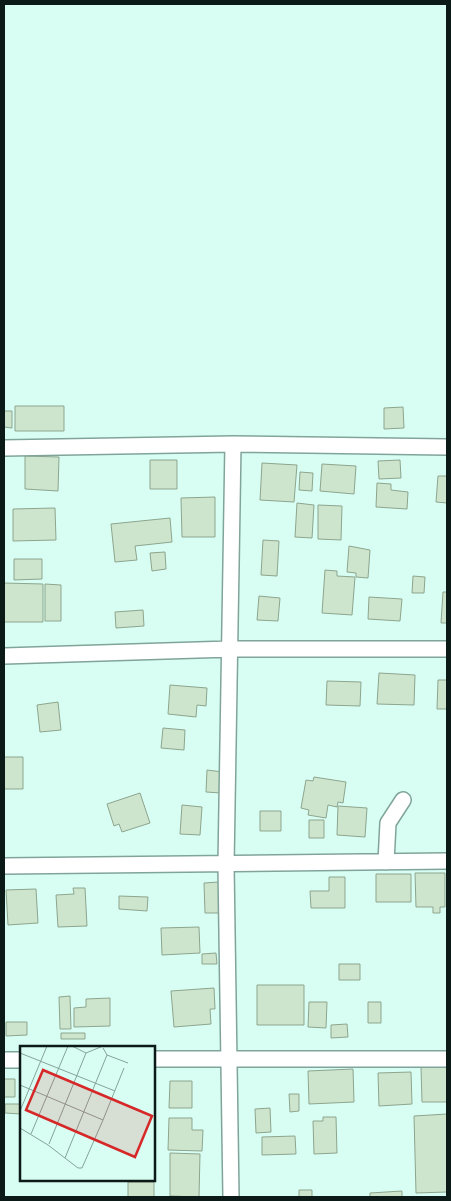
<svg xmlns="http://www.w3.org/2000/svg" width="451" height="1201" viewBox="0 0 451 1201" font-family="'Asap Condensed',sans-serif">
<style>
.building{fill:#cde5cd;stroke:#8da58e}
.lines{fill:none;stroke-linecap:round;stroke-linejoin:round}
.minor-casing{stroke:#80a49a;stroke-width:18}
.minor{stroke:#fff;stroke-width:15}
.inset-road{fill:none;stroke:#86a39b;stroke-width:1}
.view{fill:#d62828;fill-opacity:0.15;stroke:#d62828;stroke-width:2.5}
.inset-edge{fill:none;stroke:#0c1a17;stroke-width:2.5}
</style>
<rect width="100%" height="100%" fill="#d8fef3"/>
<path class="building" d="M15 406H64V431H15Z
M403 407 404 428 384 429V408Z
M4 411H12V428L4 427Z
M25 456 59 457 58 491 25 489Z
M150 460H177V489H150Z
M400 460 401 478 379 479 378 461Z
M262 463 297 465 294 502 260 500Z
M322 464 356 466 354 494 320 491Z
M300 472 313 473 312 491 299 490Z
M438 476H447V503L436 502Z
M377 483 391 484V490L408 492 407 509 376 507Z
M215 497V537H182L181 498Z
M297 503 314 505 312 538 295 537Z
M318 505 342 506 341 540 318 539Z
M55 508 56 540 13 541V509Z
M170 518 172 542 135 546 137 560 115 562 111 524Z
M263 540 279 541 277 576 261 575Z
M349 546 370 550 368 578 356 577V573L347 572Z
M165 552 166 569 152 571 150 553Z
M14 559H42V579L14 580Z
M325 570 337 571V576L355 577 352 615 322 613Z
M413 576 425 577 424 593H412Z
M4 583 43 584V622H4Z
M45 584 61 585V621H45Z
M443 592H447V623H441Z
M259 596 280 598 278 621 257 620Z
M369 597 402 599 400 621 368 619Z
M143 610 144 626 116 628 115 612Z
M379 673 415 675 414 705 377 704Z
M438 680H447V709H437Z
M327 681 361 682 360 706 326 705Z
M170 685 207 688 206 706 197 705 196 717 168 714Z
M58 702 61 730 40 732 37 705Z
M163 728 185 730 184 750 161 748Z
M4 757H23V789H4Z
M207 770 223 772 221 793 206 792Z
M314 777 346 782 343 803 338 802 337 807 328 805 326 818 308 815 309 810 301 808 306 780 313 781Z
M140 793 150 823 122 832 119 824 114 826 107 804Z
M182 805 202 807 200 835 180 834Z
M338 806 367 808 365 837 337 835Z
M260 811H281V831H260Z
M309 820H324V838H309Z
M415 873H445V907H440V913H433V907H416Z
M376 874H411V902H376Z
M329 877H345V908H311L310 891H329Z
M219 882 220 913H205L204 883Z
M73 888H85L87 926 58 927 56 895 74 894Z
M36 889 38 923 8 925 6 890Z
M119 896 148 897 147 911 119 909Z
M199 927 200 953 162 955 161 928Z
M216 953 217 964H202V954Z
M339 964H360V980H339Z
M257 985H304V1025H257Z
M214 988 215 1009H210L211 1024 174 1027 171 991Z
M70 996 71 1029H60L59 997Z
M110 998V1026L74 1027V1008L86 1007V999Z
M309 1002H327L326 1028 308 1027Z
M368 1002H381V1023H368Z
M6 1022H27V1035L6 1036Z
M347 1024 348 1037 331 1038V1025Z
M61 1033H85V1039H61Z
M421 1067H447V1102H422Z
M353 1069 354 1102 309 1104 308 1071Z
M411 1072 412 1104 379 1106 378 1073Z
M4 1079H15V1097H4Z
M170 1081H192V1108H169Z
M289 1094H299V1111L290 1112Z
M5 1104H21V1114L5 1113Z
M270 1108 271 1132 256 1133 255 1109Z
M447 1114V1192L416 1193 414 1116Z
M323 1117H336L337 1153 314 1154 313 1121H323Z
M169 1118H192V1130H203L202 1151 168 1150Z
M295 1136 296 1154 262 1155V1137Z
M170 1153 200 1154 199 1197 170 1196Z
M128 1182H154V1197H128Z
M299 1190H312V1197H299Z
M402 1191V1197H370V1193Z"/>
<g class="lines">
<g class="minor-casing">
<path id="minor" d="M4 448 233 444
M4 656 230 649H447
M386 862 388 823 403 800
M4 866 447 861
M154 1059H447
M4 1060H21
M231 1197 226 865 233 444 447 447"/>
</g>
<use href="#minor" class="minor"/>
</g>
<g transform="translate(20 1046)">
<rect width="135" height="135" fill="#d8fef3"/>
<path class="inset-road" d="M52 0 66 7 83 0M83 2 87 9 108 17M0 7 95 45M0 39 83 74 62 122H58L28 99 0 82M0 65 27 0M83 74 104 22M11 88 48 0M29 98 66 7M45 112 87 9"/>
<path class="view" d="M23 24 132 70 115 111 6 64Z"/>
<rect width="135" height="135" class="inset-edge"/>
</g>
<rect width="451" height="1201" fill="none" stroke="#0c1a17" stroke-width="10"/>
</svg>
